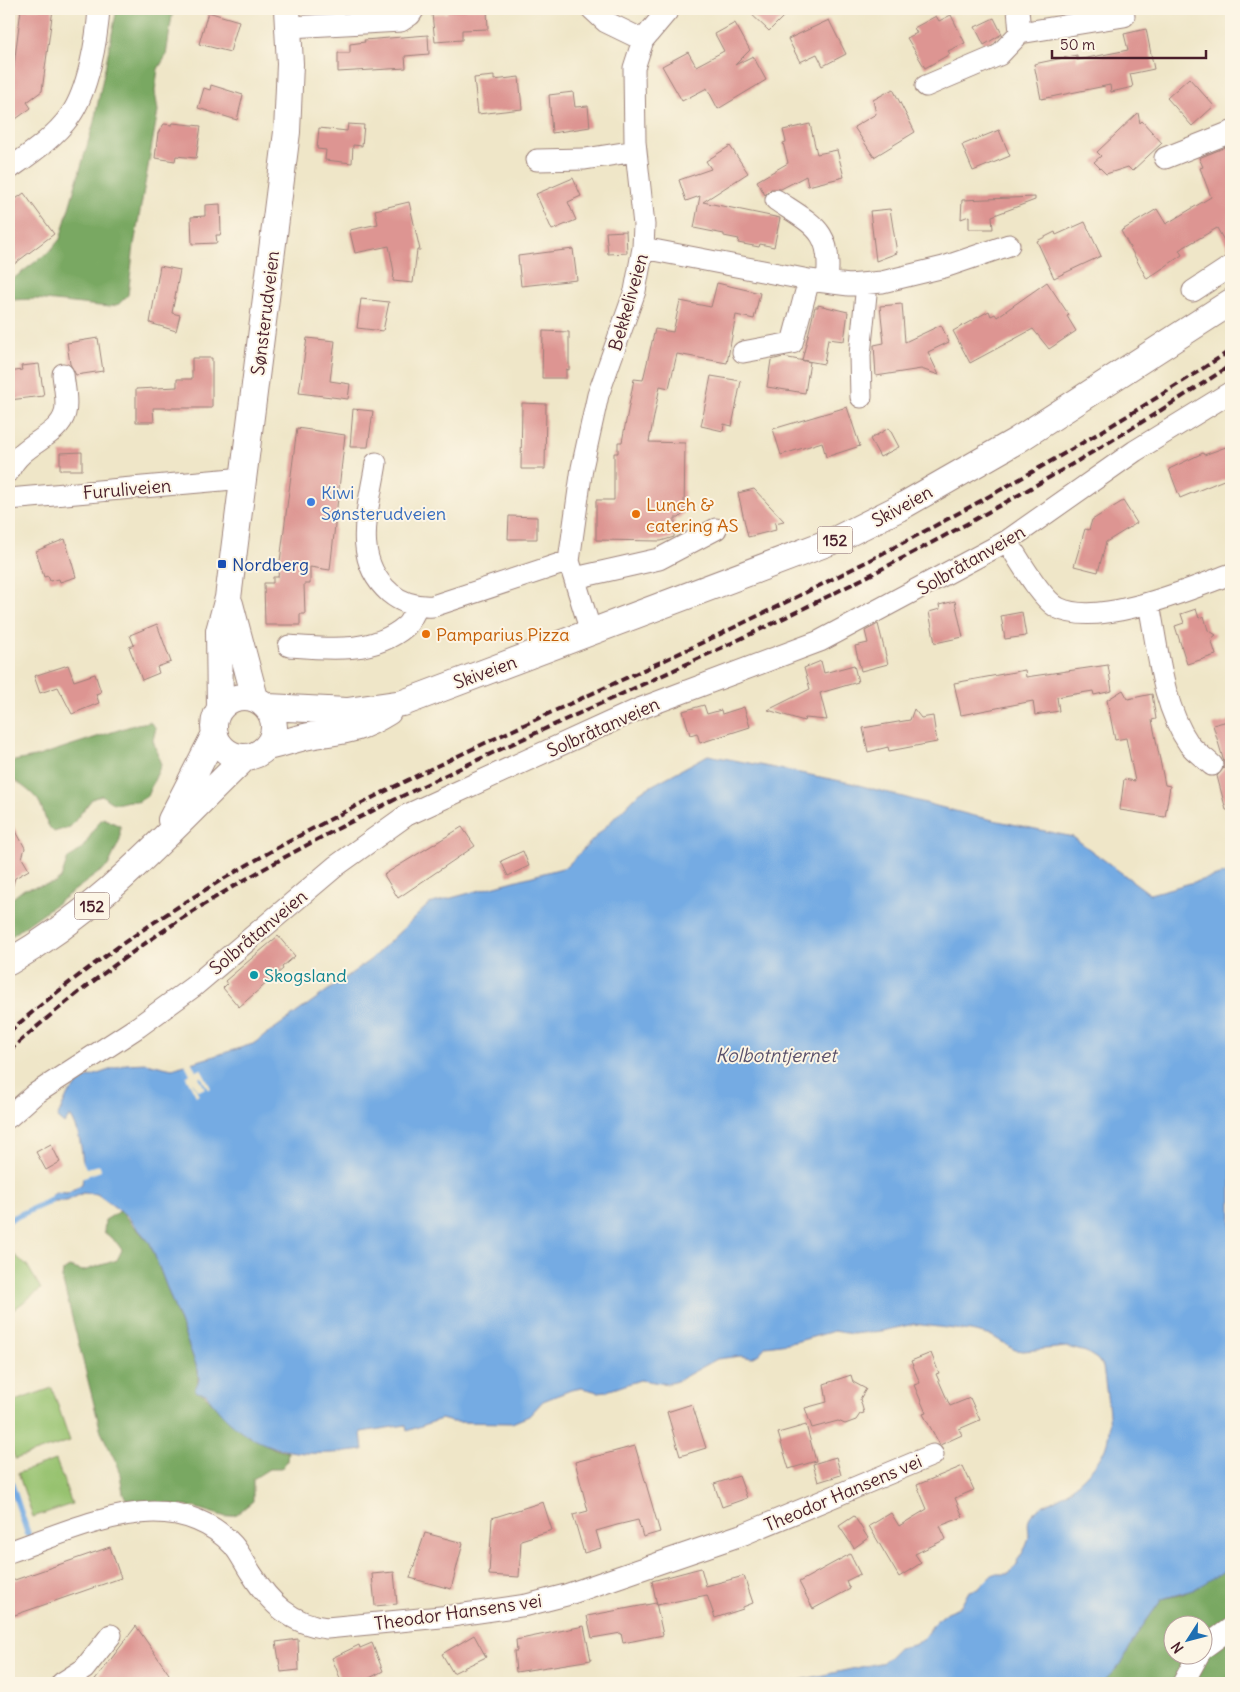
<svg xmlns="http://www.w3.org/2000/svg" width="1240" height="1692" viewBox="0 0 1240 1692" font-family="Delius,sans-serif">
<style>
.green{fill:#97c26f;stroke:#70704d}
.forest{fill:#79a862;stroke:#626446;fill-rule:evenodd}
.water{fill:#74abe3;stroke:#5f6587}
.pier{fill:#efe6c8}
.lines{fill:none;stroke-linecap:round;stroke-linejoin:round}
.stream{stroke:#74abe3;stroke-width:6}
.building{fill:#dd9592}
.minor-casing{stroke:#9c827a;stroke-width:23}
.major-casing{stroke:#9c827a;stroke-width:28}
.minor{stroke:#fff;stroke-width:21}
.major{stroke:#fff;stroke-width:26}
.rail{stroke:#4a1f2b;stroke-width:4;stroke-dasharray:8 4;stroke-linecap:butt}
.shop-dot{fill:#3f7fe0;stroke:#fcf5e5;stroke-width:2}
.food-dot{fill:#e8710a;stroke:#fcf5e5;stroke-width:2}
.transit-dot{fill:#1a4fb4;stroke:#fcf5e5;stroke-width:2}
.culture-dot{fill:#0f9aa8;stroke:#fcf5e5;stroke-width:2}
.labels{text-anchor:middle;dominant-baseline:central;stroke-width:4;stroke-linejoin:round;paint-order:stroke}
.shield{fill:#fcf5e5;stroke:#7f5f63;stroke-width:1}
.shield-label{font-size:16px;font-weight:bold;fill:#4a1f2b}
.street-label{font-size:18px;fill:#4a1f2b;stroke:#fcf5e5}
.shop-label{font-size:18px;fill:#366cbe;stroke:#fcf5e5;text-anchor:start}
.food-label{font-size:18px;fill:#c56008;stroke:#fcf5e5;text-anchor:start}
.transit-label{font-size:18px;fill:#164399;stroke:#fcf5e5;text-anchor:start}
.culture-label{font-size:18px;fill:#0d838f;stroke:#fcf5e5;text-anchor:start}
.water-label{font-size:19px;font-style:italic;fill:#59506b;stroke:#fcf5e5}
</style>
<rect width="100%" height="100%" fill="#fcf5e5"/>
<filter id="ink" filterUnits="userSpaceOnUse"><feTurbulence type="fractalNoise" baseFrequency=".02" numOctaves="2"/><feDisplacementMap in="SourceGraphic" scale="10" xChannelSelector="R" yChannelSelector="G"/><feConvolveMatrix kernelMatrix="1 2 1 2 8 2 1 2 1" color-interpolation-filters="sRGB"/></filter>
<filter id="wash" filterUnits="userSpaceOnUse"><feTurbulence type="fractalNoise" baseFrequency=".0096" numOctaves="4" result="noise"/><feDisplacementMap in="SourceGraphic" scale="20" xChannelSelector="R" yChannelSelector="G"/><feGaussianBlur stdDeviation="1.12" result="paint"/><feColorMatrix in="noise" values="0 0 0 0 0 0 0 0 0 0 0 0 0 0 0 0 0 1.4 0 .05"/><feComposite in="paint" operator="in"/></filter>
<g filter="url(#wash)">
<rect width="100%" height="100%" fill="#efe6c8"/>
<path class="green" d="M9 1251 27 1265 41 1289 9 1313Z
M52 1388 70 1441 15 1459 9 1440V1403Z
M56 1460 72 1504 33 1517 18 1473Z"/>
<path class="forest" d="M117 9H173L166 56 158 69 155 91 158 111 134 245 128 295 119 304 109 307 36 299 9 300V282L51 250 60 239 94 122Z
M150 722 156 728 153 740 161 765 147 796 138 802C122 797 119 812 102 795L92 799 70 827 54 832C44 824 45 811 38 800 32 793 17 780 9 779V762L35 757 137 724Z
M103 818 120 826V840L108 866 9 938V901L24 889 55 883 61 878 68 858C91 846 87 834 103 818Z
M120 1211 150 1243 198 1370C199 1375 197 1381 198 1386 201 1397 260 1443 273 1448 277 1450 283 1451 288 1452L287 1461 281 1469H269L253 1479V1501L237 1514 226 1517 193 1507 127 1501 123 1493 119 1468 101 1432 62 1278 63 1271 69 1267 83 1271 117 1260 122 1250 117 1243 104 1232 105 1220Z
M1231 1567V1683H1102L1121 1664 1137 1634 1162 1599 1183 1594ZM1172 1624H1202V1654H1172Z"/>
<path class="water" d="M708 755 851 783 970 815 1073 837 1150 894 1231 872V1567L1193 1590 1162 1599 1137 1634 1121 1664 1102 1683H786L884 1662 898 1648 914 1645 922 1640 935 1622 949 1611 961 1606 969 1591 978 1589 993 1574H1009L1018 1563 1017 1561C1021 1555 1026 1548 1028 1541 1031 1532 1025 1524 1031 1515 1039 1505 1057 1500 1067 1492 1121 1448 1111 1430 1103 1367L1097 1359 1086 1352 1067 1347 1023 1351 1015 1350 992 1336 971 1331 914 1324 882 1331 852 1334 834 1331 795 1342 766 1346 759 1354 752 1358 741 1356 717 1359 677 1381 667 1384 640 1380 607 1391 598 1392 582 1388 571 1390 543 1401 529 1416 512 1423 452 1422 441 1419 407 1431 406 1425 361 1432 363 1450C296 1459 247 1453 206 1394L197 1392 195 1389 199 1380 198 1370 150 1243 127 1216 97 1194 83 1193 67 1201H50L49 1198 55 1192 67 1193 82 1184C85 1167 81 1131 71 1117H69L64 1124 57 1118 68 1094 84 1079 126 1064 146 1063 172 1069 253 1044 370 960 429 904 566 867 640 792Z"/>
<path class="pier" d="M193 1060 191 1061 196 1071 201 1069 211 1088 208 1090 201 1076 199 1078 205 1088 199 1091 192 1081 199 1095 196 1096 186 1077 190 1074 185 1064 182 1065 181 1063Z
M82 1160 86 1168 100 1165 101 1171 81 1178 80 1161Z"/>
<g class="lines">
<path class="stream" d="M9 1220 50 1201
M9 1477 28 1534"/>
</g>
<g id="blocks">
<path class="building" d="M21 9H53L42 91 27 102 31 108 9 124V77L12 81Z
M459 9H487L488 29 462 30V40L435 42 432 14 447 13V11Z
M746 9H791L769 31Z
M208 12 239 21 230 52 199 44Z
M951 15 965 43 948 51 950 54 925 68 907 38 917 33 914 28 936 16 939 21Z
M994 18 1002 34 984 45 975 27Z
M829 20 846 54 823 66 817 54 800 62 788 39Z
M735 23 750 50 735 65 753 56 766 80 718 109 707 88 682 101 662 66 688 52 696 66 724 51 715 34Z
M1146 29 1154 69 1130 74 1133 87 1111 92 1110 85 1041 99 1034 64 1077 55V60L1128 50 1124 34Z
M428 35 429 54 405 56 406 68 338 72V53H350V44L365 42 364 40Z
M494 76V80L519 77 522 109 478 114 474 78Z
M1189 78 1214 106 1192 126 1167 98Z
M211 85 243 95 237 120 198 108 204 88 210 90Z
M893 89 915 132 874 157 854 127 876 114 873 100Z
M573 92 575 107 588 106 590 127 552 133 549 95Z
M1138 113 1140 123 1142 121 1162 143 1132 171 1128 167 1106 174 1094 162 1101 156 1097 152Z
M173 123 201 126 196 158 176 156 175 161 155 158 158 133 164 124 172 125Z
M348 124 364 125 362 146 353 145 352 163 325 160 326 150 317 149 319 128 347 131Z
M810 124 817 154 837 150 844 177 808 186 806 176 781 189H771L765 195 757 181 788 163 783 143 786 142 783 130Z
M999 130 1010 156 973 171 962 145Z
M1231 145V253L1217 228 1179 250 1182 255 1147 279 1121 231 1157 209 1166 224 1211 197 1200 168 1203 167 1199 158Z
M730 146 748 173 703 202 780 218 774 247 760 244 759 247 738 243 739 239 724 236V234L694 228 700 196 686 201 679 180 711 169 706 161Z
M573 178 581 196 568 202 576 220 552 230 536 194Z
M24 193 54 234 9 268V204Z
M1035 197V200L992 216 993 229H969V216L961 219 962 200Z
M409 202 420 250H417L413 283 393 281 394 272 389 246 355 253 350 232V230L378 224 375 210Z
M220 204 221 232 220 235H216L217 243 192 244 191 217 205 216V205Z
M890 209 897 253 876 261 870 211Z
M1085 222 1101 256 1054 278 1037 241 1055 232 1056 235Z
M626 231 627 253 608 254 606 232Z
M573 249 577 280 521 286 518 256Z
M160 266 180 270 172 313 180 315 176 331 150 323Z
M1047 282 1069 315 1067 316 1076 331 1049 349 1033 329 970 363 953 331 989 311 991 316 995 314 997 317Z
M717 283 760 293 754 319 736 315 727 363 677 354 669 388 660 386 649 442 685 443 684 513 679 518H675L674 537 661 541 596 540V500H614V453H618V442H622L634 379 643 380 655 329 673 332 680 301 711 307Z
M361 299 389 302 383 331 357 328Z
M902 304 905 342 941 325 949 342 928 352 939 375 921 369 876 376 874 345 884 343 880 306Z
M818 305 848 312 844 341 828 339 824 364 802 360 815 307H818Z
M543 331 569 332V370L566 369V378H542Z
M98 338 103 371 76 375 70 364 67 343Z
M307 338 335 341 330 381 350 384 348 399 299 393Z
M783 357 810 362 805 393 767 387 771 360Z
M192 358H212V408H153L154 422H136V389L177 387V379H192Z
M39 364 44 396 9 400V372L22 370 21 366Z
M711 376 741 381 732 426 724 424 723 431 701 426Z
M522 403 546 404 545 469H521Z
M847 407 860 446 826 457 822 442 781 455 773 429Z
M353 409 373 411 368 447H350Z
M297 428 345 435 330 570 310 567V584H304L305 614H300V625H265L264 583H273V577H278Z
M889 428 899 447 880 457 870 439Z
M1226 447 1231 459V477L1180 498 1169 469 1203 453 1204 455Z
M82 452V470H60V453Z
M754 489 784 521 775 523 776 530 748 537 738 493Z
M1123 501 1137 523 1106 542 1098 572 1074 566 1085 529 1089 530 1092 520Z
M509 516 537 517V539H508Z
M65 539 76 577 60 582 59 579 50 581 48 576 44 577 36 551Z
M955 601 963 637 935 643 929 612 940 609 939 605Z
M1196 609 1199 618 1204 616 1208 630 1216 635 1211 639 1216 655 1187 664 1175 626 1184 623 1181 614Z
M1022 612 1026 636 1005 639 1001 616Z
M157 624 171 662 157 667 159 673 142 680 129 647 134 645 130 635Z
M878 624 888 664 861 671 855 646 868 643 865 631Z
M821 661 824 673 854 665 858 682 820 693 827 720 805 718 804 721 768 710 810 689 804 668Z
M68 665 74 681 95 674 101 692 96 694 99 703 72 714 58 687 40 693 34 676Z
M1108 665 1112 691 1094 695 1093 691 1057 697 1059 711 1035 715 1033 701 961 715 954 683 1025 670 1026 677Z
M1123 690 1128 699 1152 694 1156 719 1152 720 1165 785 1170 786 1165 817 1120 810 1124 779 1135 781 1126 738 1115 740 1107 700Z
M704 705 707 714 721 710 722 714 744 707 750 727 700 743 697 733 690 735 683 711Z
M914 709 921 718 933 716 937 742 889 751 888 747 868 752 863 728 910 720Z
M1231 720V810H1226L1217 776 1224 768V762L1213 725Z
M9 818 25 848 22 858 29 870 15 878 12 888 9 887Z
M462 827 475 846 398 898 384 875 385 874Z
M523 851 529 866 508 876 501 861Z
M278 936 295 956 282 967 283 969 239 1007 223 988 227 984 225 981Z
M51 1144 60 1162 46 1170 36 1152Z
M931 1353 939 1373 936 1374 950 1406 970 1398 980 1420 959 1429 962 1435 940 1445 923 1414 926 1413 914 1385 920 1383 911 1361Z
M851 1375 853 1382 866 1389 860 1399 864 1413 860 1414 856 1420 845 1424 838 1421 812 1428 805 1408 827 1402 824 1384Z
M692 1404 706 1448 680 1456 667 1412Z
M806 1425 816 1461 789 1469 778 1433Z
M635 1446 660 1532 643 1537 638 1520 617 1525 596 1531 601 1548 584 1553 573 1515 588 1511 575 1462Z
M836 1457 841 1475 818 1482 813 1464Z
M963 1466 974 1490 955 1498 963 1517 940 1526 946 1539 915 1554 921 1563 899 1577 869 1526 891 1513 899 1526 927 1509 917 1485Z
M739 1476 747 1498 722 1507 714 1484Z
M543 1502 552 1530 521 1540 519 1577 489 1575 492 1518Z
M854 1516 868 1538 854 1548 839 1526Z
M425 1533 463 1543 451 1589 410 1578Z
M110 1547 121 1578 9 1617V1582Z
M850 1554 860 1574 846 1581 850 1589 813 1609 799 1582Z
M701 1568 706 1586 744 1576 753 1603 743 1607V1609L715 1618 707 1595 657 1605 652 1581Z
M394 1572 397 1604 375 1606 372 1574Z
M656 1603 663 1635 623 1643 621 1633 592 1638 587 1616Z
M136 1626 169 1674 163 1683H93Z
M584 1626 591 1660 516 1672 514 1651H517L516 1640Z
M474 1635 486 1657 453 1673 442 1654Z
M298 1639 299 1670 281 1672 276 1642Z
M372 1643 383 1671 360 1683H342L332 1658 359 1645 360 1648Z"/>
</g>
</g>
<g filter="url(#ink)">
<use href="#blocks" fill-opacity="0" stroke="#9c827a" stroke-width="1"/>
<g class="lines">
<g class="minor-casing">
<path id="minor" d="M592 9 606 22 643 40
M1018 9 1020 33
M289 27 401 21 410 15 414 9
M926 86 999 55 1020 33 1124 16
M1165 158 1231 132
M537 160 585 159 636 151
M9 169C30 154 54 138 70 116 88 91 97 39 99 9
M776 200C815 226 833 231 827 282
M643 248 809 280 849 285 882 282 944 267 1009 245
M1193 291 1231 266
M743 352 792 343 809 280
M861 397 860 355 867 284
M376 463C369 509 350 558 390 593 402 603 418 607 433 606L569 561
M9 471C21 443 58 438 65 413 68 401 64 386 63 374
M9 499 244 478
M1007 541C1018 558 1041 599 1058 608 1099 628 1190 589 1231 574
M575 578 659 559 716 529
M1149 604C1158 649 1162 705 1189 744 1195 752 1205 758 1212 765
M591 632 569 561 582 468 598 395 635 291 643 248 644 225 635 142 634 68 643 40 669 9
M289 646C328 649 374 654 406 626 411 621 414 612 418 606
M9 1117 35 1094 138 1027 193 987 336 866 407 815 639 709 820 641 1007 541 1135 451 1231 392
M9 1552C55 1536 105 1513 154 1512 184 1512 213 1523 233 1545 240 1553 245 1564 251 1573 270 1603 291 1624 327 1628L451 1616 527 1605 566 1595 744 1534 933 1455
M1202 1649 1231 1628
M62 1683 84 1669 111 1635
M1183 1683 1199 1654"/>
</g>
<g class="major-casing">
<path id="major" d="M230 604 255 698
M214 727a30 30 0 1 1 60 0a30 30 0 1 1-60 0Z
M268 707 347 711 403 703 835 540 899 508 1016 441 1231 302
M220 708 219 631 228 598 287 132 290 64 287 9
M267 747C281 744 295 739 309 736 344 730 356 732 388 712
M171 820 215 734
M9 962C104 907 168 832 246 757"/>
</g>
<use href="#minor" class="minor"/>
<use href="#major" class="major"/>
<path class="rail" d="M9 1032C216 852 469 753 714 637 893 552 1066 459 1231 350
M9 1051C84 984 167 924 255 874 404 788 564 722 719 649 896 566 1068 473 1231 365"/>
</g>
</g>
<circle class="shop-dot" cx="311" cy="502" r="5"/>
<g class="food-dot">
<circle cx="636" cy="514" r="5"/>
<circle cx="426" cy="634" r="5"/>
</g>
<rect class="transit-dot" x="217" y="559" width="10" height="10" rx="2.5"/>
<circle class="culture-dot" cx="254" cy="975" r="5"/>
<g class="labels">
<g class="shield">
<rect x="817.5" y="526.5" width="35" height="27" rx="4"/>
<rect x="74.5" y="892.5" width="35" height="27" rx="4"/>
</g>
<g class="shield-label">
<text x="835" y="540">152</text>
<text x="92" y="906">152</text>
</g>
<g class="street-label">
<text transform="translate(628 302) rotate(-74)">Bekkeliveien</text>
<text transform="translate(265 313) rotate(-83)">Sønsterudveien</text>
<text transform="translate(127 489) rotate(-5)">Furuliveien</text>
<text transform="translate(902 506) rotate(-29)">Skiveien</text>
<text transform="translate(971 560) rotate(-30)">Solbråtanveien</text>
<text transform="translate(485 672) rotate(-20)">Skiveien</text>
<text transform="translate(603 727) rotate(-24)">Solbråtanveien</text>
<text transform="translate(258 932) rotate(-40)">Solbråtanveien</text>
<text transform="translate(843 1493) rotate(-23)">Theodor Hansens vei</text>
<text transform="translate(458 1612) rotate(-8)">Theodor Hansens vei</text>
</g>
<g class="shop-label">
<text x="321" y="492">Kiwi<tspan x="321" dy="21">Sønsterudveien</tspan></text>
</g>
<g class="food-label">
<text x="646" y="504">Lunch &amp;<tspan x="646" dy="21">catering AS</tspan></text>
<text x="436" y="634">Pamparius Pizza</text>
</g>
<g class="transit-label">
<text x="232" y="564">Nordberg</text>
</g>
<g class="culture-label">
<text x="264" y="975">Skogsland</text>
</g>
<g class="water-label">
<text x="776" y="1055">Kolbotntjernet</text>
</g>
</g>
<rect width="1240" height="1692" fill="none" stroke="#fcf5e5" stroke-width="30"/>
<g transform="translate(1188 1640) rotate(234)"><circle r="24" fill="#fcf5e5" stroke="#b59f9b"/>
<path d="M0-4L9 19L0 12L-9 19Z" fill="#1f6fb2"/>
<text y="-8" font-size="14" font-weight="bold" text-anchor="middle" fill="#4a1f2b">N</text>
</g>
<path d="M1052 50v8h154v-8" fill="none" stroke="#4a1f2b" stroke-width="2.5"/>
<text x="1060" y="50" font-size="15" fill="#4a1f2b" stroke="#fcf5e5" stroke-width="4" paint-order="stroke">50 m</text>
</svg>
